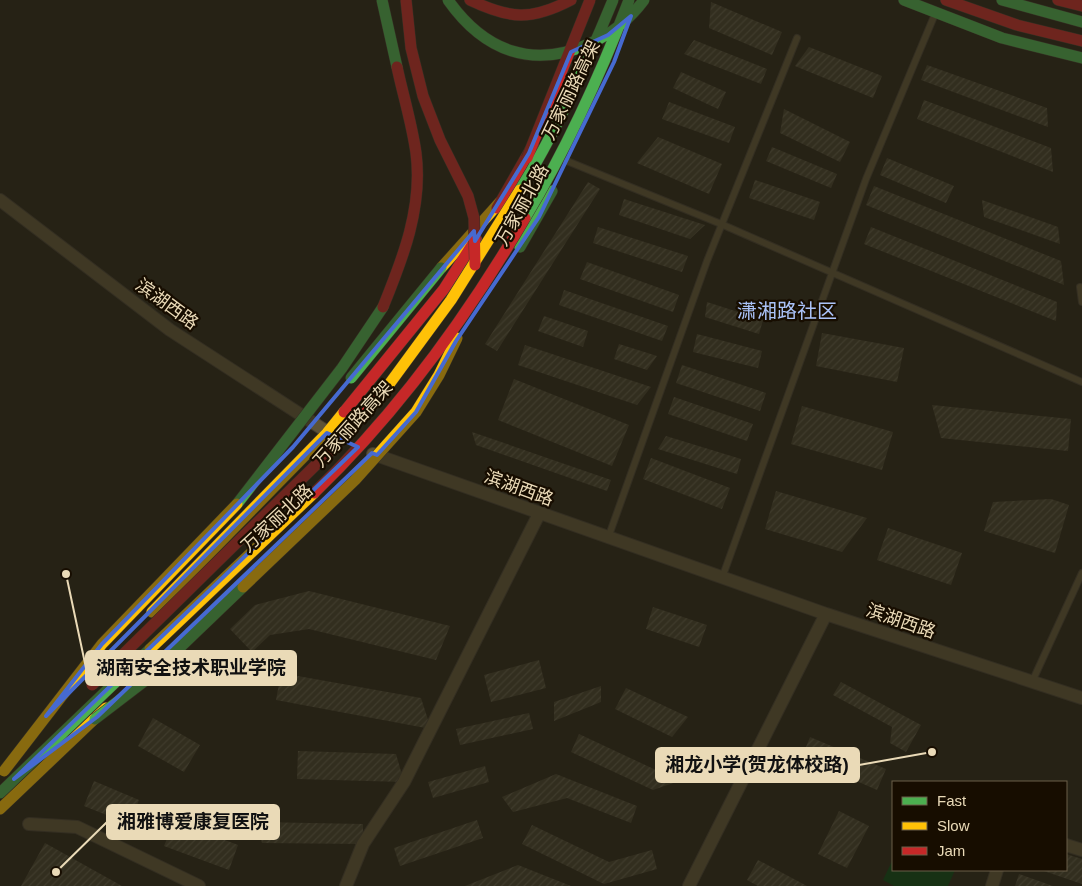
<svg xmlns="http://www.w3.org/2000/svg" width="1082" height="886" viewBox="0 0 1082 886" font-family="Helvetica,'Noto Sans SC',sans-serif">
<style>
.pitch{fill:#054312}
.building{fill:url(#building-hatch)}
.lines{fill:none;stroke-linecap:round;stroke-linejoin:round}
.lane-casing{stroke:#443d30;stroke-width:8}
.street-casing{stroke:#443d30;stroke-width:14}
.fast-casing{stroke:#443d30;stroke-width:12}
.slow-casing{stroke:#443d30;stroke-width:12}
.jam-casing{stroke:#443d30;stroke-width:12}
.lane{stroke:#5e5337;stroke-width:6}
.street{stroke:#5e5337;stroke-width:12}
.fast{stroke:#4caf50;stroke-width:11}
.slow{stroke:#ffc107;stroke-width:11}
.jam{stroke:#c62828;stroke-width:11}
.fast-bridge-casing{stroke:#443d30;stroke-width:12;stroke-linecap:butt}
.slow-bridge-casing{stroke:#443d30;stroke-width:12;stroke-linecap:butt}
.jam-bridge-casing{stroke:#443d30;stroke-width:12;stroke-linecap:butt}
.fast-bridge{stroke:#4caf50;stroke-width:11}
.slow-bridge{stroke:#ffc107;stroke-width:11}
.jam-bridge{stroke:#c62828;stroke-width:11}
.marked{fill:none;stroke:#466ad1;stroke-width:4;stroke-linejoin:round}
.labels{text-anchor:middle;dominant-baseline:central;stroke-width:4.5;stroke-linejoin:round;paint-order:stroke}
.street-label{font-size:18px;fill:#eadab7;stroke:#170d00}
.quarter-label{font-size:20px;fill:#aac2f7;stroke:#170d00}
.leader{fill:none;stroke:#eadab7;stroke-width:2}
.callout-dot{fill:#eadab7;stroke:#170d00;stroke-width:2}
.callout{fill:#eadab7;stroke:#eadab7;stroke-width:2}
.callout-label{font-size:19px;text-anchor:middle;font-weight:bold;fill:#111}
</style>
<defs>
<pattern id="building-hatch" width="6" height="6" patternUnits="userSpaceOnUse" patternTransform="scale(1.25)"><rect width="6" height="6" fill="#423d2a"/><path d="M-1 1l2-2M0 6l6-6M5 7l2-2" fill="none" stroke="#5d5847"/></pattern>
</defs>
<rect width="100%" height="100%" fill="#272216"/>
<path class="pitch" d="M893 859V870H955L948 886H894L883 880Z"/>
<path class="building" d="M711 2 782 32 772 55 709 28Z
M694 40 767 69 761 84 684 54Z
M809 47 882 76 873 98 795 66Z
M927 65 1047 108 1048 127 921 80Z
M681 72 726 92 718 109 673 88Z
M924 100 1051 148 1053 172 917 119Z
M669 102 735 127 729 143 662 119Z
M784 109 850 142 840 162 780 133Z
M658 137 722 164 709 194 637 163Z
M772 147 837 174 831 188 766 161Z
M887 158 954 186 946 203 880 175Z
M755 180 820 202 814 220 749 198Z
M588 182 600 189 497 351 485 344Z
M874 186 1061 261 1064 285 866 205Z
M624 199 705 225 690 239 619 215Z
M982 200 1058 227 1060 244 984 217Z
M598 227 688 256 682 272 593 243Z
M871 227 1057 302 1056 321 864 244Z
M587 262 679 295 673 312 580 279Z
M564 290 668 326 662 341 559 305Z
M707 302 763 320 759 334 705 317Z
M544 316 588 331 583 347 538 331Z
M822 333 904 348 897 382 816 366Z
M697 334 762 351 758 368 693 352Z
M619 344 657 356 647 370 614 359Z
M525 345 651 387 637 405 518 365Z
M682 365 766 393 760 411 676 383Z
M514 379 629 425 612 466 498 420Z
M674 397 753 424 747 441 668 414Z
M932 405 1071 419 1068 451 941 438Z
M802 406 893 432 882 470 791 444Z
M472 432 611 480 607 491 476 445Z
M666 436 741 459 737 474 658 449Z
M651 458 730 488 722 509 643 479Z
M776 491 867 518 842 552 765 529Z
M1051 499 1069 505 1055 553 984 531 993 502Z
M888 528 962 553 951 585 877 560Z
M309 591 450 626 436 660 309 629 270 635 252 652 230 629 255 605Z
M653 607 707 625 699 647 646 629Z
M539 660 546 688 491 702 484 675Z
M281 673 421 698 431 729 276 700Z
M841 682 921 725 906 752 890 743 892 727 833 695Z
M601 686V702L554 721V702Z
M626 688 688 717 672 737 615 709Z
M529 713 533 729 460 745 456 729Z
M153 718 200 745 184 772 138 746Z
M579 734 658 771 693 759 699 774 653 790 571 752Z
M810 737 886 769 877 790 802 757Z
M298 751 396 754 404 782 297 779Z
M485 766 489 782 433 798 428 782Z
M556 774 637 806 631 823 567 798 513 812 502 797Z
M94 781 139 800 129 824 84 806Z
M839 811 869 826 847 868 818 854Z
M477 820 483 838 400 866 394 848Z
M174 821 238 845 229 870 164 846Z
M257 822 363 824V844L262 843Z
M532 825 609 862 652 850 657 869 604 884 522 844Z
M45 843 122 886H21Z
M1066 854 1082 859V884L1041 870H1066Z
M758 860 807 886H758L747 880Z
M518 865 571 886H465Z
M1019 874 1053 886H1015Z"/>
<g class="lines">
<g class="lane-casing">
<path id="lane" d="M567 161 721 224 1082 382
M1080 287 1082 302
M608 538 707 261 797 38
M722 578 866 179 935 14
M1032 682 1082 573"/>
</g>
<g class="street-casing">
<path id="street" d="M0 200 170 330 332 435
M373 454 826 614 1082 698
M29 824 77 827 199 886
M1066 845 1082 850
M346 886 363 844 404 782 539 514
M689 886 826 614
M992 886 997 870"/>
</g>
<g class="fast-casing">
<path id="fast" d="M904 0 1002 38 1082 58
M1002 0 1082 22
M520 247 552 191"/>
</g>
<g class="slow-casing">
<path id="slow" d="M441 268 500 202
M152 612 327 433 344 412
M0 809 106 708"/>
</g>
<g class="jam-casing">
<path id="jam" d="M470 0C510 19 531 21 571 0
M946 0 1017 25 1082 41
M1058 0 1082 6
M497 208 533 145
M344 412 444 289 476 239"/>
</g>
<use href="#lane" class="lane"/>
<use href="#street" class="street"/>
<use href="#fast" class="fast"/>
<use href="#slow" class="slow"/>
<use href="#jam" class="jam"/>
<g class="fast-bridge-casing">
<path id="fast-bridge" d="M382 0 397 67
M448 0C484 51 533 70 591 43 613 33 630 19 644 0
M520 190C557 130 586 66 613 0
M525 218C567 148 600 76 629 0
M351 378 441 268
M237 504 342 368 383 307
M95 719 146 680 243 587
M0 793 150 649"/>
</g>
<g class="slow-bridge-casing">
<path id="slow-bridge" d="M379 398 451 300 520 190
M243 587 355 480 416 412 439 375 457 338
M150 649 314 493
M4 771 102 644 237 504"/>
</g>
<g class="jam-bridge-casing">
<path id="jam-bridge" d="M406 0 411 48 423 96 440 140 468 196 474 218 475 265
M527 158 590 0
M383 307C403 258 423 207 416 153 412 124 403 95 397 67
M314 493C397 413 467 317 525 218
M92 685 329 452 379 398"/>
</g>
<use href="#fast-bridge" class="fast-bridge"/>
<use href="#slow-bridge" class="slow-bridge"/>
<use href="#jam-bridge" class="jam-bridge"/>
</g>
<path d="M0 0H1082V886H0ZM631 16 614 62 539 217 456 341 416 412 377 455 372 453 97 717 14 779 358 447 327 433 46 716 102 644 293 447 474 231 475 241 529 153 571 52 608 35Z" fill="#272216" fill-opacity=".55" fill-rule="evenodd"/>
<path class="marked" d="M631 16 614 62 539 217 456 341 416 412 377 455 372 453 97 717 14 779 358 447 327 433 46 716 102 644 293 447 474 231 475 241 529 153 571 52 608 35Z"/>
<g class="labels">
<g class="street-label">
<text transform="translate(571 90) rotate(-64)">万家丽路高架</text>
<text transform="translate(522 205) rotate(-61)">万家丽北路</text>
<text transform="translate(167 304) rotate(36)">滨湖西路</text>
<text transform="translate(353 424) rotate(-48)">万家丽路高架</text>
<text transform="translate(519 488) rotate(20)">滨湖西路</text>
<text transform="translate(277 518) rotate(-43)">万家丽北路</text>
<text transform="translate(901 621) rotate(19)">滨湖西路</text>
</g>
<g class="quarter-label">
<text x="787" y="311">潇湘路社区</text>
</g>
</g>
<path class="leader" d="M66 574L86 668M932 752L859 765M56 872L107 822"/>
<g class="callout-dot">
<circle cx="66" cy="574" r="5"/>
<circle cx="932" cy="752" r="5"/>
<circle cx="56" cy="872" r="5"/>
</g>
<g class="callout">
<rect x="86" y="651" width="210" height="34" rx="5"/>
<rect x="656" y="748" width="203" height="34" rx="5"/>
<rect x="107" y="805" width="172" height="34" rx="5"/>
</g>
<g class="callout-label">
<text x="191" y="674">湖南安全技术职业学院</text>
<text x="757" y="771">湘龙小学(贺龙体校路)</text>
<text x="193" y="828">湘雅博爱康复医院</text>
</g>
<rect x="892" y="781" width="175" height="90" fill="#170d00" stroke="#6b5f49"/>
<rect x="902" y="797" width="25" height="8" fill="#4caf50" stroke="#6b5f49"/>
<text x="937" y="806" font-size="15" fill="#eadab7">Fast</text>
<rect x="902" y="822" width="25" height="8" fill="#ffc107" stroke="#6b5f49"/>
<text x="937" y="831" font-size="15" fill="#eadab7">Slow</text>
<rect x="902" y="847" width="25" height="8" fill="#c62828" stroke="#6b5f49"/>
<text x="937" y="856" font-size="15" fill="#eadab7">Jam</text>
</svg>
